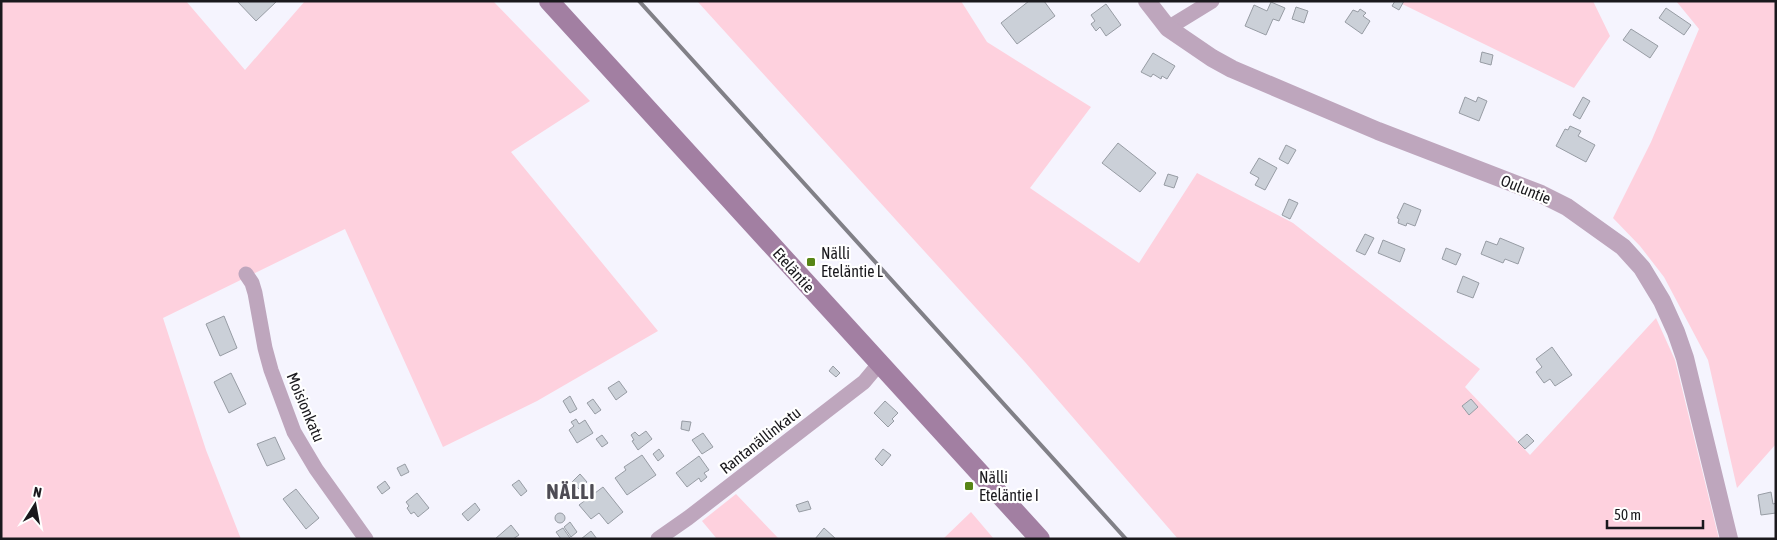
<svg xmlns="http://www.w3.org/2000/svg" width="1777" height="540" viewBox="0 0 1777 540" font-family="'Asap Condensed',sans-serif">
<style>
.green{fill:#fed1de}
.building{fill:#cbd0d8;stroke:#979ca4}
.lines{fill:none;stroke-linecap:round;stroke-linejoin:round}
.minor{stroke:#bea6bd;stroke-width:15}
.tertiary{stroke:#bea6bd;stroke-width:18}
.secondary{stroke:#a27fa2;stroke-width:20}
.rail{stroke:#818087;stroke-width:4}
.poi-dot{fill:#578516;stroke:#fff;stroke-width:2}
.labels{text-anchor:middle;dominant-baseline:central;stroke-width:4.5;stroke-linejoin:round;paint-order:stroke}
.street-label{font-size:16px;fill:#1a191d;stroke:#fff}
.poi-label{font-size:16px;fill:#1a191d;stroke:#fff;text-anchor:start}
.district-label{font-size:21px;font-weight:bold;letter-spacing:1px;fill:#4e4c54;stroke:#fff}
</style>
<rect width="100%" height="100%" fill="#f5f4fe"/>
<path class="green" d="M1 1H186L245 70 305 1H493L590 101 511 152 658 331 537 401 443 447 345 229 163 318 206 450 241 539H1Z
M697 1H961L987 42 1091 107 1030 188 1139 263 1197 173 1293 223 1480 369 1465 387 1530 455 1656 318 1675 360 1719 539H1178L1025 362Z
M1396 1H1593L1610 36 1574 88Z
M1676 1H1776V444L1737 488 1708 360 1664 277 1640 246 1613 218 1651 142 1699 29Z
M736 494 779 539H717L702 521Z
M971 512 994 539H943Z"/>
<path class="building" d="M237 1H277L256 21Z
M1029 1H1044L1055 16 1017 44 1001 23Z
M1395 1H1404L1399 10 1392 6Z
M1271 2 1285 8 1279 21 1273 19 1266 35 1245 26 1254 5 1267 11Z
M1106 4 1121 25 1106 36 1100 27 1096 31 1091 24 1095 21 1091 15Z
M1296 7 1308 11 1304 23 1292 19Z
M1666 8 1691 25 1684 35 1659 18Z
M1360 9 1366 13 1363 16 1370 21 1362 34 1345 22 1353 10 1358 12Z
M1631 29 1658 46 1650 58 1623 40Z
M1482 52 1493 55 1491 65 1480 62Z
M1153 53 1175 66 1167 79 1162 76 1161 79 1153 74 1151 77 1141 72Z
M1465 97 1476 102 1478 97 1487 101 1479 121 1459 113Z
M1583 97 1590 101 1580 119 1573 115Z
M1570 126 1581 131 1578 136 1595 145 1586 162 1556 146 1565 129 1568 130Z
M1118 143 1156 173 1140 192 1102 163Z
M1286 145 1296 150 1288 164 1279 159Z
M1259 158 1277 168 1265 190 1255 185 1259 178 1250 173Z
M1168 174 1178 177 1174 188 1164 185Z
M1289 199 1298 203 1290 219 1282 215Z
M1404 203 1421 210 1415 226 1407 223 1406 226 1398 223 1399 219 1397 218Z
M1365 234 1374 238 1365 255 1356 251Z
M1500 238 1524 248 1518 264 1505 259 1503 263 1481 254 1486 241 1497 245Z
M1383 240 1405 249 1400 262 1378 253Z
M1446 248 1461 254 1456 265 1442 259Z
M1463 276 1479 283 1473 298 1457 292Z
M224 316 237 348 220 356 206 324Z
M1552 347 1572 375 1555 386 1550 379 1544 383 1536 372 1542 367 1536 359Z
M833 366 840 373 836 377 829 371Z
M231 373 246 404 229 413 214 382Z
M619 381 627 392 616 400 608 388Z
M570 396 577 409 570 413 563 401Z
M593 399 601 410 595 414 587 403Z
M1471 399 1478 407 1469 415 1462 406Z
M885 401 898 413 892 419 894 421 888 427 874 413Z
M576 419 579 424 585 420 593 433 577 443 569 430 574 426 571 422Z
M682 421 691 422 689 431 681 429Z
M646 431 652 439 638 450 632 441 634 440 631 435 635 432 639 436Z
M703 433 713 447 702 454 692 440Z
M1527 434 1534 441 1525 449 1518 442Z
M602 435 608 443 602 447 596 439Z
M275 437 285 459 267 466 257 444Z
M659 449 664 456 658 461 653 454Z
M883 449 891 455 882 466 875 459Z
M642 455 656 475 627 495 615 478 626 470 624 467Z
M699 456 709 470 704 473 707 477 701 482 699 478 687 487 676 473Z
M405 464 409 472 401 476 397 468Z
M580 474 587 482 579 489 572 482Z
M519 480 527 491 521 496 512 485Z
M385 481 390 488 382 494 377 487Z
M603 487 623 512 608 524 599 513 591 519 579 505Z
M296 489 319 518 306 529 283 499Z
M1771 492 1773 504 1776 503V513L1761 515 1758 495Z
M417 493 429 508 418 517 414 512 411 514 407 508 409 506 406 502Z
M808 501 811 509 799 512 796 505Z
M475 503 480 510 468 521 462 514Z
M555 518a5 5 0 1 1 10 0a5 5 0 1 1-10 0Z
M570 522 577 532 571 537 564 527Z
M511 525 519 535 513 539H495Z
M563 528 570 538 569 539H561L556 532Z
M824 528 836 539H815Z
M591 531 597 539H581Z"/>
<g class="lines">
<path class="minor" d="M1168 28 1212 1
M246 274 252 283 255 293 265 348 271 370 294 432 316 469 366 539
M658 539 688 518 864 382 879 364"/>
<path class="tertiary" d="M1147 1 1168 28 1212 58 1232 69 1378 131 1541 194 1567 207 1623 247 1642 268 1662 301 1676 332 1685 358 1729 539"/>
<path class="secondary" d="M549 1 1040 539"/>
<path class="rail" d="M639 1 1126 539"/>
</g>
<g class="poi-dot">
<rect x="806" y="257" width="10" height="10" rx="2.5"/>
<rect x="964" y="481" width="10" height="10" rx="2.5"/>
</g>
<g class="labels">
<g class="street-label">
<text transform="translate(1526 189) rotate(22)">Ouluntie</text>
<text transform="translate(794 270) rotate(48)">Eteläntie</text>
<text transform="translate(306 407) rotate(67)">Moisionkatu</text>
<text transform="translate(760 440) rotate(-38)">Rantanällinkatu</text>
</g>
<g class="poi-label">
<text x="821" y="253">Nälli<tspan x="821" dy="18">Eteläntie L</tspan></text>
<text x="979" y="477">Nälli<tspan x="979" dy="18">Eteläntie I</tspan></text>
</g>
<g class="district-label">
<text x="571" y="491">NÄLLI</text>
</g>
</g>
<rect width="1777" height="540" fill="none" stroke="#1a191d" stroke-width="5"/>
<g transform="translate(35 505) rotate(11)" stroke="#ffffff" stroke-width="4" paint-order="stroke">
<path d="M0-4L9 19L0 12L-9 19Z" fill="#1a191d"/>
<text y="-8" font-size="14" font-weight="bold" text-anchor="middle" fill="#1a191d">N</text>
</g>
<path d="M1607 520v8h96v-8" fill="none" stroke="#1a191d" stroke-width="2.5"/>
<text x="1614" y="520" font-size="15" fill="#1a191d" stroke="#ffffff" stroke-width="4" paint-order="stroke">50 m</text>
</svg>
